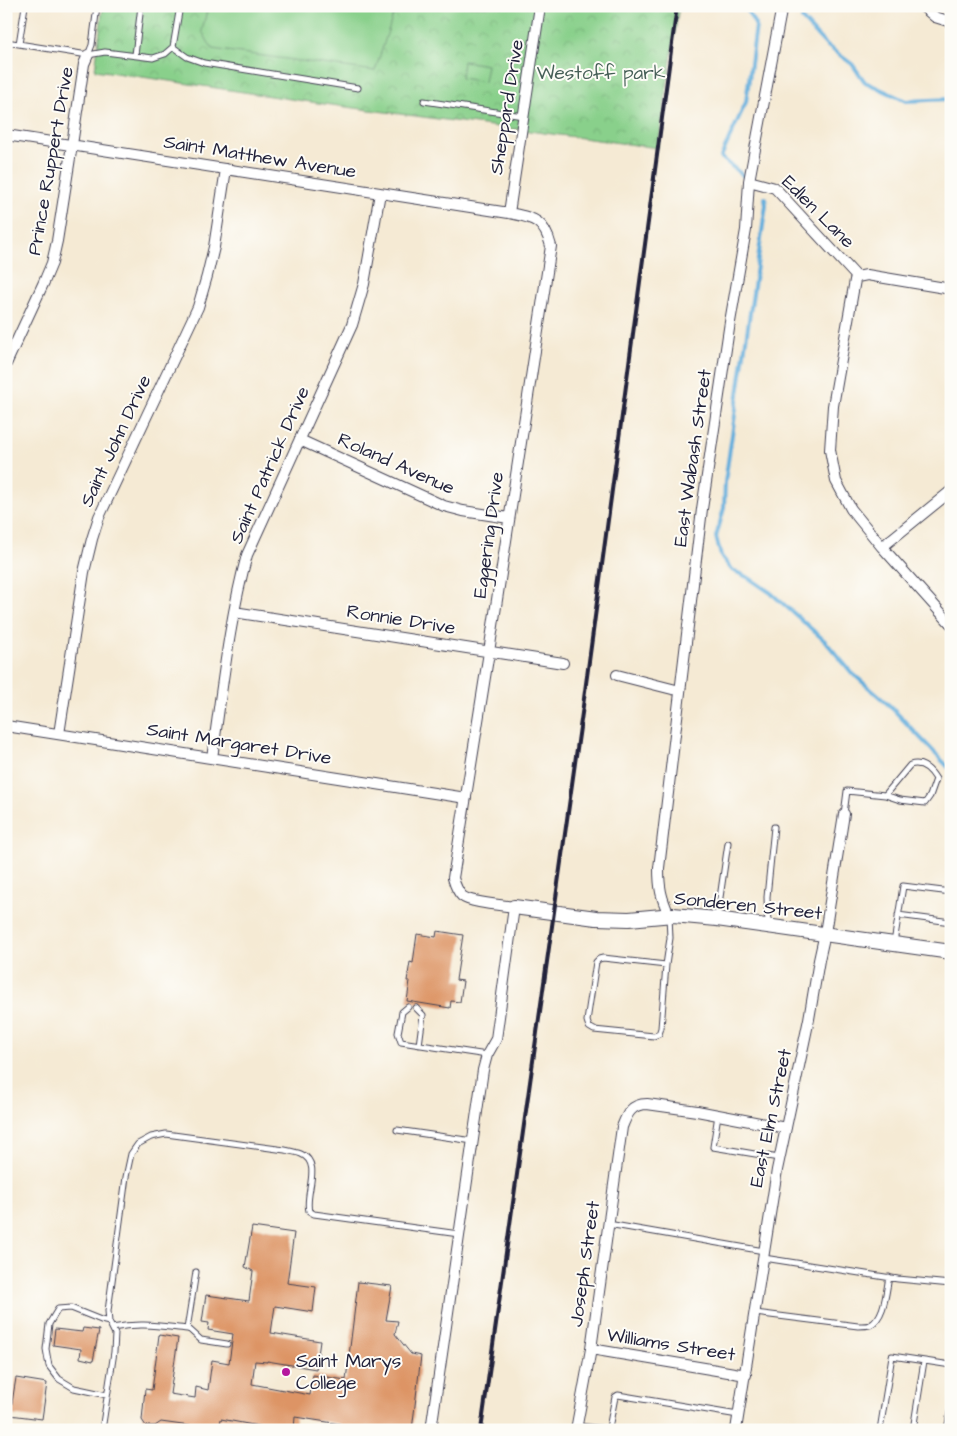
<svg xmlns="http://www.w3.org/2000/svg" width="957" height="1436" viewBox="0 0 957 1436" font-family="'Architects Daughter',sans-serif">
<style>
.park{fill:url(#park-crowns);stroke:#567963}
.pitch{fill:#89d08b;stroke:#567963}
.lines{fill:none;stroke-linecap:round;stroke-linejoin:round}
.stream{stroke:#64aedc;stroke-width:4}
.building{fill:#dd9465}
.service-casing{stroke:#424052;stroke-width:7}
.minor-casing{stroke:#424052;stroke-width:12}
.tertiary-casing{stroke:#424052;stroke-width:16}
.service{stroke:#fff;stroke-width:5}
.minor{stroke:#fff;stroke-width:10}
.tertiary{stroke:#fff;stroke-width:14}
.rail{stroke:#22223b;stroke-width:4}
.poi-dot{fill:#b5179e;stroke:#fdfcf7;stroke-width:2}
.labels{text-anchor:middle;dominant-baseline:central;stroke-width:4;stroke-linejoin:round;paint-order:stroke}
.park-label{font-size:19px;fill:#465f57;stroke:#fdfcf7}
.street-label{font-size:19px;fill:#22223b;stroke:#fdfcf7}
.poi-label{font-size:19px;fill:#22223b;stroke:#fdfcf7;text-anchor:start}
</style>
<defs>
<pattern id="park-crowns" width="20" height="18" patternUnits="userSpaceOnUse" patternTransform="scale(1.25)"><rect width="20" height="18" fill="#89d08b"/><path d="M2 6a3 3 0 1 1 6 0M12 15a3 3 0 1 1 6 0" fill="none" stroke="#76b279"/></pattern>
</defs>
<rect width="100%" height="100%" fill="#fdfcf7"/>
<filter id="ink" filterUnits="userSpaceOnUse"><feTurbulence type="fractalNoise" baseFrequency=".02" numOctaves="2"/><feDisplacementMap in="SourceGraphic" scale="10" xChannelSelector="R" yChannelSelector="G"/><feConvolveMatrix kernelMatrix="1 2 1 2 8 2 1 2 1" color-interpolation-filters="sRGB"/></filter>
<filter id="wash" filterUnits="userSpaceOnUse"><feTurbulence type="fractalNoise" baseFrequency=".0096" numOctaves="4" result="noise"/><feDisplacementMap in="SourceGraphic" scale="20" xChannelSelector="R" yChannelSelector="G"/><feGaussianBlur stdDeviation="1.12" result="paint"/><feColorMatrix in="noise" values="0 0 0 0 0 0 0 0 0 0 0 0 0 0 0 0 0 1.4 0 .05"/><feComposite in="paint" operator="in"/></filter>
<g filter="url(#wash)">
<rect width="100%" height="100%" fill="#f5ead4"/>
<path class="park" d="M103 6H679L658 148 324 104 95 70Z"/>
<path class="pitch" d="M208 6H396L375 71 212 49 202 31Z
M463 61 487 65 484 82 461 78Z"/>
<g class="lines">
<path class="stream" d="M745 6 756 26 746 102 721 157 748 180
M802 19 826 45 852 64 865 82 906 101 951 99
M765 198 766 205 725 482 724 508 716 537 721 556 732 570 749 578 771 593 825 641 852 673 890 706 951 770"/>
</g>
<g id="blocks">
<path class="building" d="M437 931 463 935 456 980 463 981 460 1002 451 1001 450 1008 407 1001 410 981H407L410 962 413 963 417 934 436 937Z
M252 1227 294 1233 287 1283 316 1287 313 1312 275 1306 271 1333 320 1341 316 1369 267 1361V1362L255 1361 252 1384 310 1395 313 1375 346 1380 358 1282 392 1286 386 1320 398 1321 395 1334 411 1354 421 1356 412 1430H339L340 1424 295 1417 294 1430H263L264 1427 221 1419 219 1430H190V1426L161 1422 155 1426H146L142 1420 145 1389 152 1390 159 1335 178 1338 170 1394 195 1398 196 1387 208 1390 212 1360 229 1363 233 1334 208 1330 209 1323 202 1322 206 1295 249 1301 253 1271 245 1267Z
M83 1328 99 1330 93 1361 80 1358 81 1349 53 1345 55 1329 82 1332Z
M16 1378 47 1383 42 1419 10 1415Z"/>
</g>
</g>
<g filter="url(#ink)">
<use href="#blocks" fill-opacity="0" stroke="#424052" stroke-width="1"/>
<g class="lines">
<g class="service-casing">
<path id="service" d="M6 42 88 55 105 52 153 58 165 54 173 47 180 6
M19 44 25 6
M173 47 187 57 204 63 358 88
M88 55 92 45 97 6
M135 55 141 6
M424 101 523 116
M844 814 847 791 885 795 910 765C922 761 930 769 936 779L930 796 925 803 900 800 885 795
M898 915 951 922
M717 918 728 843
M768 925 767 897 774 827
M894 943 903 886 951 892
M666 965 603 958 599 959 596 962 587 1021 589 1027 594 1030 654 1036 659 1034 661 1028 666 965 670 938 669 916
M408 1007 402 1012 398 1033 401 1042 487 1055
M416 1008 423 1015 419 1045
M718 1115 713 1147 779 1158
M397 1130 473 1141
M608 1224 764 1251
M764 1258 898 1279 951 1284
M755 1313 858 1326C862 1326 867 1326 870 1325 885 1318 886 1291 889 1277
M112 1328C140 1322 159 1326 187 1329L190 1330 201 1340 227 1344
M187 1329 196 1272
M107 1395 74 1388 59 1379 49 1366 46 1349 49 1324 58 1309 71 1308 101 1320 109 1322
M577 1426 607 1429 609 1428 615 1397 618 1395 738 1415
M102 1430 114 1352 115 1334 109 1322 108 1311 126 1177 131 1154 138 1144 151 1137 166 1134 285 1150C290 1151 296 1152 301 1154 323 1163 304 1194 309 1211L314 1214 459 1234
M880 1430 892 1356 951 1365
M913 1430 924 1361
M947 1430 951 1407"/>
</g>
<g class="minor-casing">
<path id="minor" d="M922 6 935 17 951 22
M6 135 509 213C533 218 544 219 551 246L489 652 453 878C455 885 457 891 462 896 470 903 502 905 514 907L496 1039 487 1055 483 1070 431 1430
M749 181 775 188 857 277
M509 213 540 6
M951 289 867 275 857 277 855 280 833 406 830 450 836 481 851 509 882 547 951 624
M6 364 44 282 52 263 57 241 72 145 84 64 88 55
M300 440 444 506 463 511 509 518
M882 547 951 491
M234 612 563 663
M617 675 680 691
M6 726 466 798
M59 734 84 572 92 539 99 517 198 307 207 276 214 247 226 169
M212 758C222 690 229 621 247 555L352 325 364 284 380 193
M669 915C661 897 659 888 659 868L702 509 730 322 746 230 749 181 782 6
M591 1349 746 1375
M576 1430 591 1349 622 1127C627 1114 631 1104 647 1104L697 1111 786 1128
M736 1430 777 1170 809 1019 819 960 825 933 844 814"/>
</g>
<g class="tertiary-casing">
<path id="tertiary" d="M514 907 596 918 629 919 673 915 717 919 951 952"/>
</g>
<use href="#service" class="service"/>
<use href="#minor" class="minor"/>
<use href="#tertiary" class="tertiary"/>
<path class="rail" d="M481 1430 583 706 677 6"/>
</g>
</g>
<circle class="poi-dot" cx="286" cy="1372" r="5"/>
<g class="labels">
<g class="park-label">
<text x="601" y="73">Westoff park</text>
</g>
<g class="street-label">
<text transform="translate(507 107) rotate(-81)">Sheppard Drive</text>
<text transform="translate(260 157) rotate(9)">Saint Matthew Avenue</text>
<text transform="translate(51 161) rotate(-80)">Prince Ruppert Drive</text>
<text transform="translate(818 212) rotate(45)">Edlen Lane</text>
<text transform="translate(116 441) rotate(-65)">Saint John Drive</text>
<text transform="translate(693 458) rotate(-82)">East Wabash Street</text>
<text transform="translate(396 464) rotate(24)">Roland Avenue</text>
<text transform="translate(270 465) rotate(-66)">Saint Patrick Drive</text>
<text transform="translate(489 535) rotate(-82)">Eggering Drive</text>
<text transform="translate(401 620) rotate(9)">Ronnie Drive</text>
<text transform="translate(239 744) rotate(9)">Saint Margaret Drive</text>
<text transform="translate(748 906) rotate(6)">Sonderen Street</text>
<text transform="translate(771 1118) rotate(-78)">East Elm Street</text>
<text transform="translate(585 1264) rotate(-82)">Joseph Street</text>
<text transform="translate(671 1345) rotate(9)">Williams Street</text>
</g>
<g class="poi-label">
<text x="296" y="1361">Saint Marys<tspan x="296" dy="22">College</tspan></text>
</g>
</g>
<rect width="957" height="1436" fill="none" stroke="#fdfcf7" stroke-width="25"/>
</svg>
